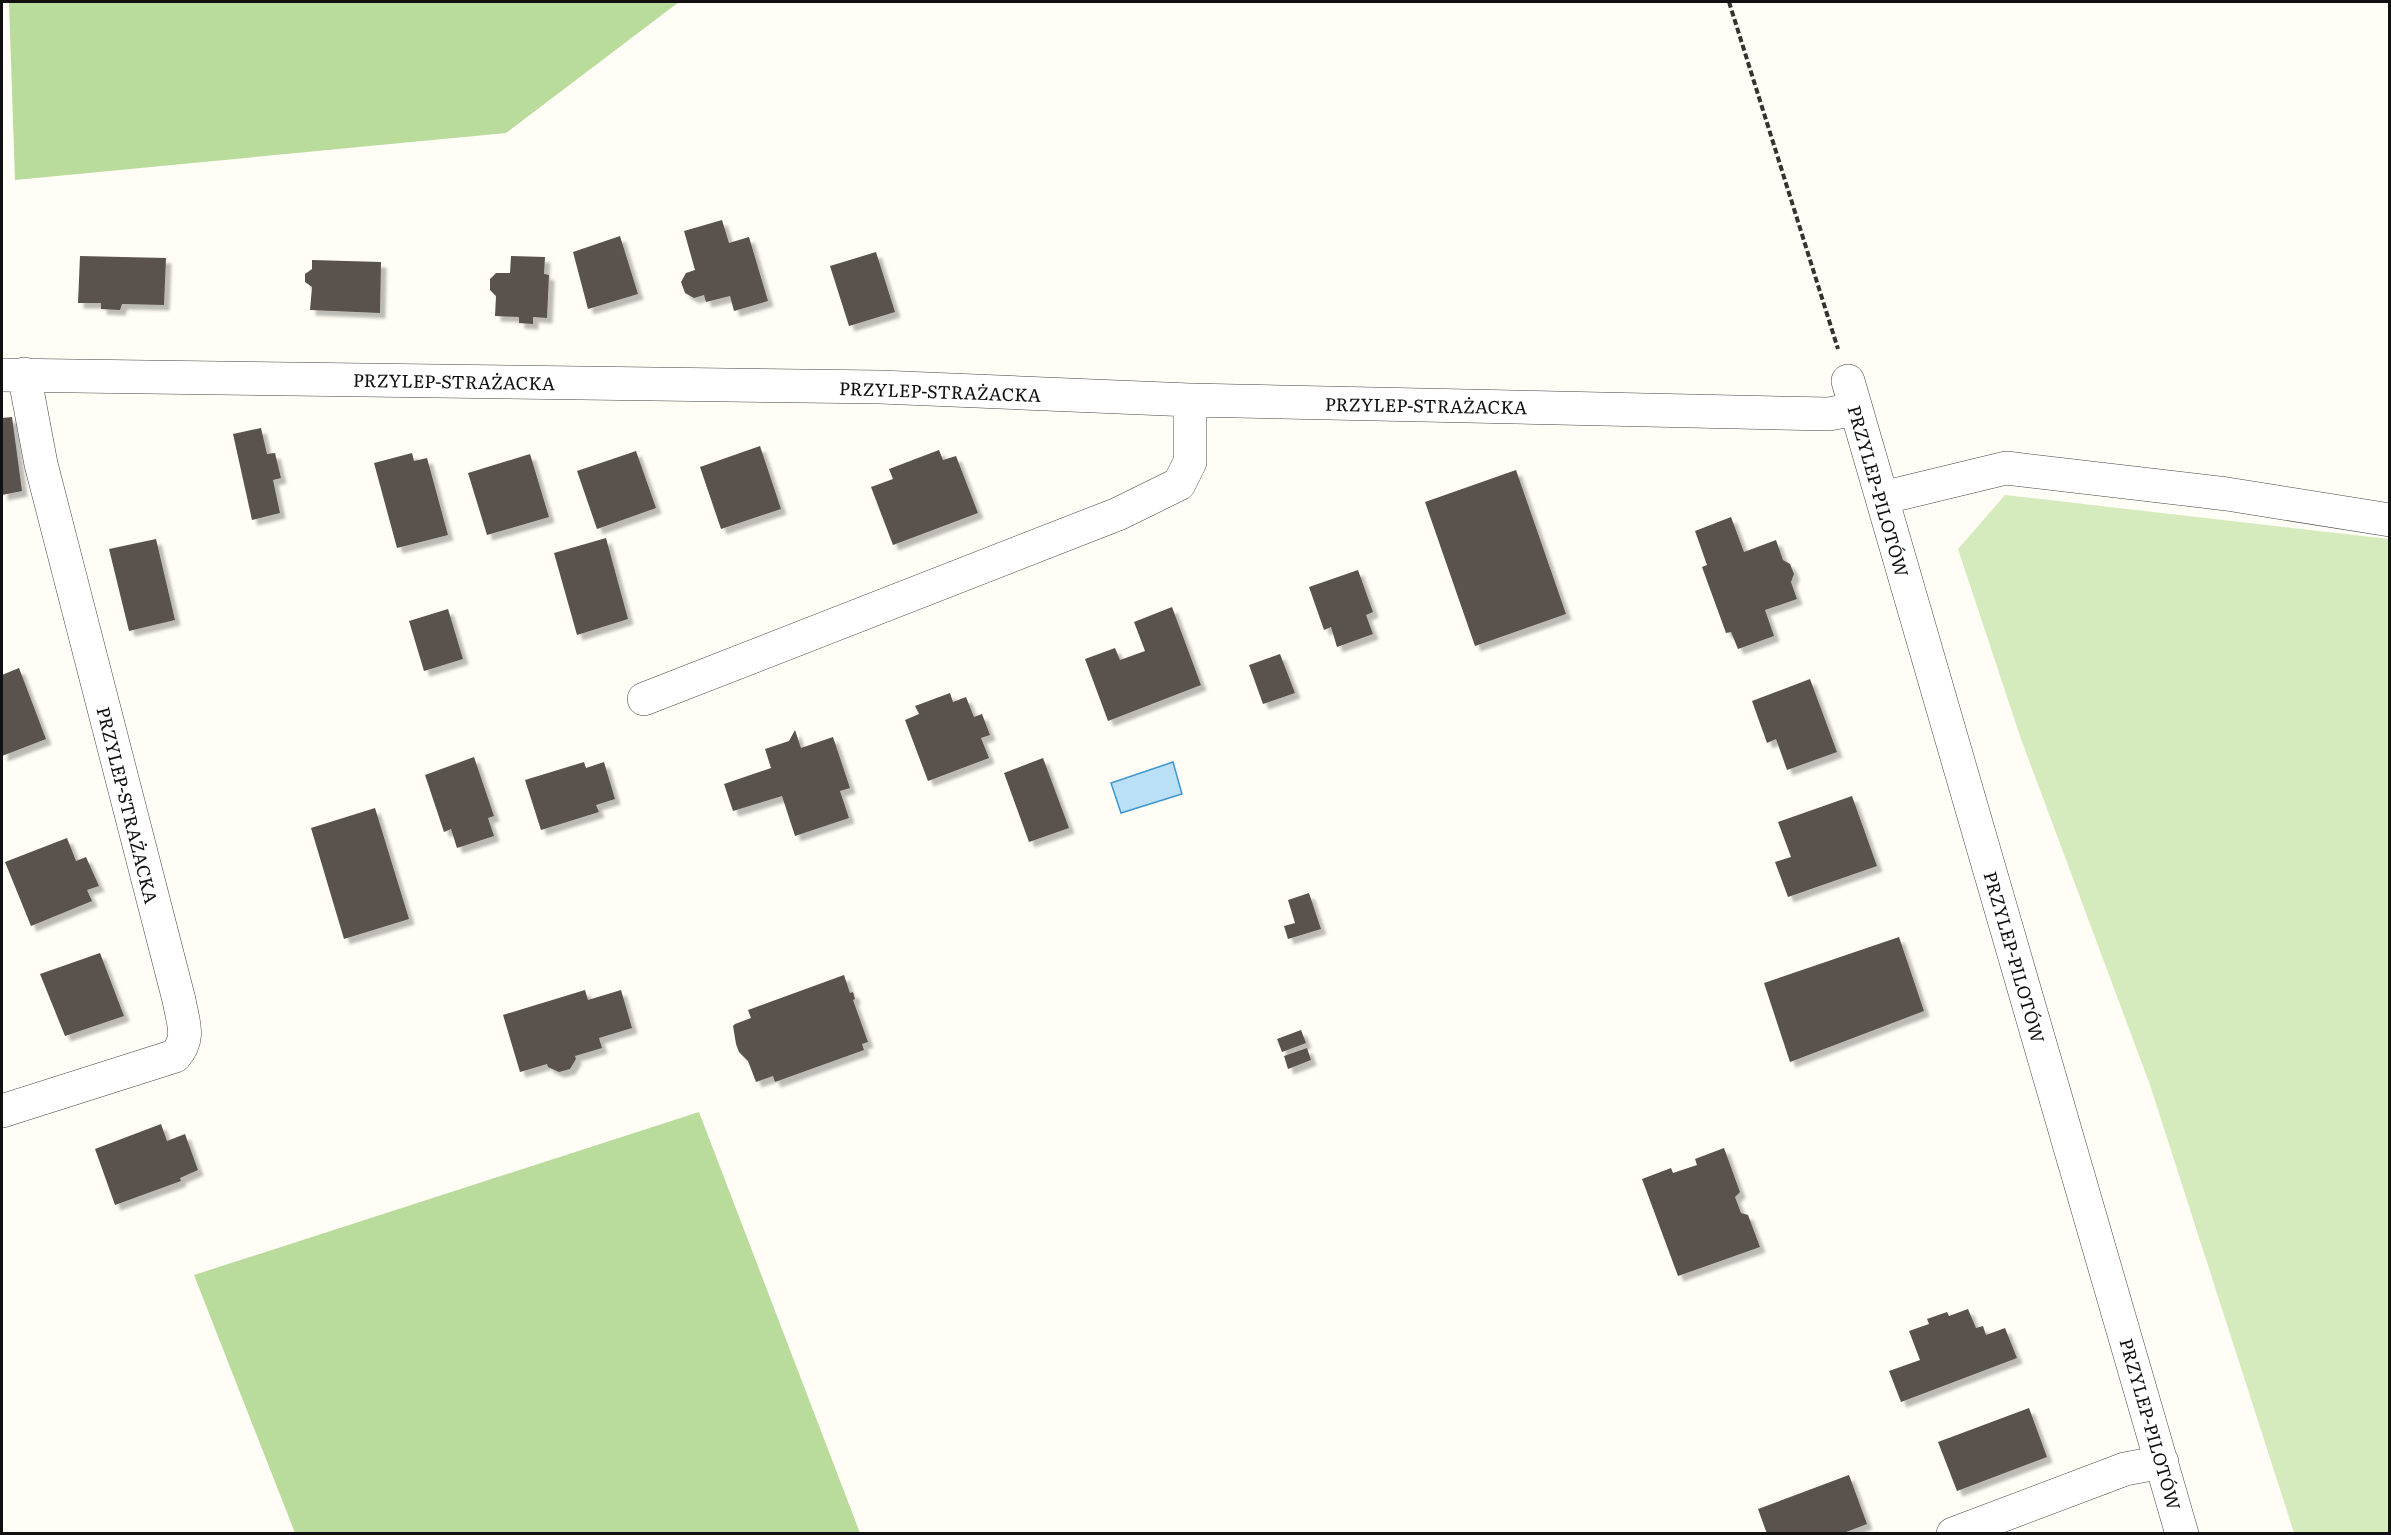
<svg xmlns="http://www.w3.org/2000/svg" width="2391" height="1535" viewBox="0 0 2391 1535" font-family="Literata,serif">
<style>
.green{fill:#d5ebbd}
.forest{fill:#b9dc9c}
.water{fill:#b9e0f7;stroke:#3f96cf;stroke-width:1.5}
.building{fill:#5a524d;filter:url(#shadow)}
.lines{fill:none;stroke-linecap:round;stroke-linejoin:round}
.minor-casing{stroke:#444;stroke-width:34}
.path{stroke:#333;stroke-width:4;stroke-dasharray:6 3;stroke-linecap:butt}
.minor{stroke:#fff;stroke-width:33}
.labels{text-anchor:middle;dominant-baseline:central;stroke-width:6;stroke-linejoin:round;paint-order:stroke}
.street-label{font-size:18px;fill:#111;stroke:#fff}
</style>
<defs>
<filter id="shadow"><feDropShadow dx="5.5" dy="5.5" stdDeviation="1.5" flood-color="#0004"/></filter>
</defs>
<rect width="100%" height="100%" fill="#fffdf5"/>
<path class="green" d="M2005 495 2389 539V1533H2294L2150 1085 2021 739 1958 549Z"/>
<path class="forest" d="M9 2H679L506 133 15 180Z
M699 1112 860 1533H295L194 1275Z"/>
<path class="water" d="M1173 762 1182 794 1121 813 1111 783Z"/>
<path class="building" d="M722 220 729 243 749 237 768 301 734 311 730 296 706 302 704 295 694 298 685 293 681 282 686 273 695 270 684 231Z
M620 236 638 294 588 309 573 252Z
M876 252 895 312 849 326 830 266Z
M80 256 166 258 164 305 122 304 120 310 101 309V303H78Z
M511 256 545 257 544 274 549 275 547 318 533 317V324L519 323V317L495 316 496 296 490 290V279L496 273H510Z
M312 260 381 262 380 313 310 310 312 287 305 282V274L312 269Z
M12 417 22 491 2 495V418Z
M261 428 267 454 275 453 281 478 273 480 280 513 252 520 233 434Z
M760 446 781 509 721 529 700 467Z
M939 450 943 460 956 456 978 513 893 545 871 487 893 479 889 469Z
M636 451 656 508 597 529 577 471Z
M412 453 414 461 427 458 448 535 397 548 374 463Z
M530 454 549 517 487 535 468 473Z
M1516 470 1566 614 1475 646 1425 502Z
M1731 517 1744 552 1776 540 1783 560 1790 564 1794 574 1791 582 1797 599 1765 610 1774 636 1738 649 1731 632 1726 633 1702 567 1707 565 1695 531Z
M606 538 628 619 577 635 554 553Z
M156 539 175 620 129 631 109 549Z
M1358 570 1373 612 1366 615 1373 634 1337 647 1331 627 1324 630 1309 587Z
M1172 607 1201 685 1108 721 1085 659 1115 648 1120 660 1145 651 1134 622Z
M448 609 463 659 424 671 409 621Z
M1280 654 1295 693 1263 704 1249 665Z
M19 668 46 739 2 756V675Z
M1810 679 1837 752 1787 770 1776 739 1767 743 1752 701Z
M950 693 953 702 966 697 974 717 982 714 990 735 981 738 989 758 928 781 905 720 919 714 915 706Z
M795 730 801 748 833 737 850 788 840 791 849 818 795 836 782 796 733 811 724 784 771 768 765 749 789 741Z
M474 757 494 816 488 818 494 836 457 848 451 829 444 832 425 775Z
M1043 758 1069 828 1029 842 1004 773Z
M584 762 586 768 604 762 615 799 596 805 599 812 541 830 525 780Z
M1852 796 1877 866 1788 897 1775 862 1791 857 1778 822Z
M375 808 409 919 344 939 311 828Z
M67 838 76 861 86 857 99 886 87 890 92 901 31 926 5 862Z
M1309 893 1321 929 1288 939 1284 926 1295 923 1288 900Z
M1899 937 1924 1011 1790 1062 1764 983Z
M100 953 124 1016 65 1036 40 974Z
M844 975 850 993 853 992 855 999 853 1000 868 1042 862 1044 864 1050 775 1082 773 1076 756 1082 748 1061 739 1052 736 1044 733 1026 735 1024 751 1018 748 1010Z
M585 990 588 1000 621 990 632 1028 599 1038 602 1048 575 1056 576 1059 570 1069 559 1072 548 1067 547 1064 520 1072 503 1015Z
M1301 1030 1306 1043 1282 1052 1277 1039Z
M1307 1048 1311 1060 1288 1069 1284 1056Z
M161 1124 167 1141 185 1134 198 1170 180 1178 181 1181 115 1205 95 1149Z
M1724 1148 1740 1192 1735 1197 1741 1213 1748 1215 1760 1247 1678 1276 1642 1179 1671 1168 1673 1173 1697 1165 1695 1159Z
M1968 1309 1976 1328 1983 1326 1986 1335 2005 1328 2017 1358 1901 1402 1889 1371 1920 1360 1909 1331 1929 1324 1927 1319 1947 1312 1949 1316Z
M2029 1408 2047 1457 1957 1491 1938 1442Z
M1849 1475 1867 1524 1841 1534H1767L1758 1509Z"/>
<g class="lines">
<g class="minor-casing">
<path id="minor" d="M2 375 880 387 1190 400 1829 414 1855 409
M1848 381 2182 1534
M1882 498 2006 468 2227 494 2390 520
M644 699 1118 514 1179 484 1190 462V400
M2 1111 175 1056C191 1038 183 1023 179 1000L41 464 24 374
M1953 1534 2125 1469 2162 1462"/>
</g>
<path class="path" d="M1729 2 1838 349"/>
<use href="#minor" class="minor"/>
</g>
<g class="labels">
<g class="street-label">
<text transform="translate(454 381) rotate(1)">PRZYLEP-STRAŻACKA</text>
<text transform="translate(940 391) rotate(2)">PRZYLEP-STRAŻACKA</text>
<text transform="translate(1426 405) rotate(1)">PRZYLEP-STRAŻACKA</text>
<text transform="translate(1879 491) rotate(74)">PRZYLEP-PILOTÓW</text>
<text transform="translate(128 805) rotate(76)">PRZYLEP-STRAŻACKA</text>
<text transform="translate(2015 957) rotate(74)">PRZYLEP-PILOTÓW</text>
<text transform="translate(2151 1424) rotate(74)">PRZYLEP-PILOTÓW</text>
</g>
</g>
<rect width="2391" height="1535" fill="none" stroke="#111111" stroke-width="6"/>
</svg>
